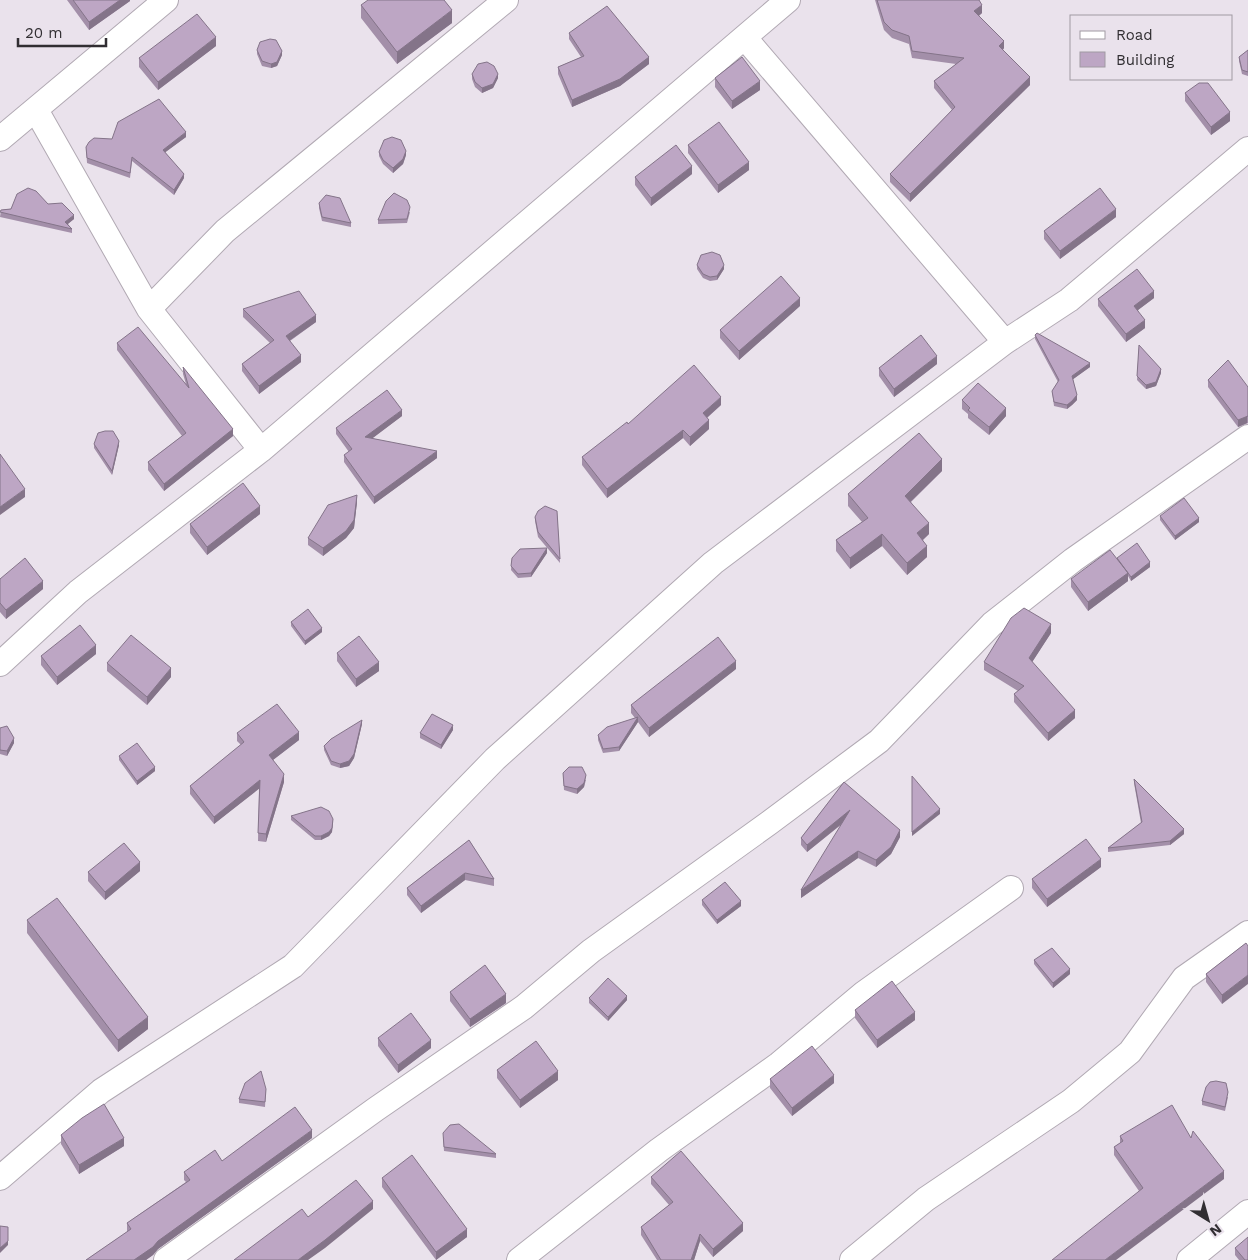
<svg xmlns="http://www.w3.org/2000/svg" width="1248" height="1260" viewBox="0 0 1248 1260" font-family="'Work Sans',sans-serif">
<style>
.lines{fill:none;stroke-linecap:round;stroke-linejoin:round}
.street-casing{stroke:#b1a9b3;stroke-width:26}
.street{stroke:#fff;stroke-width:24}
.wall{fill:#a38fa9}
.shaded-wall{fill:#847489}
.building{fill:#bda6c4;stroke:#847489}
</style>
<rect width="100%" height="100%" fill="#eae2ec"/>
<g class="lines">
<g class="street-casing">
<path id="street" d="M745 38 1005 342
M36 110 149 309 261 450
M0 139 166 0
M149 309 225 231 506 0
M0 664 78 592 261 450 788 0
M0 1178 101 1091 293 966 495 759 713 563 1005 342 1069 300 1248 149
M166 1260 376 1109 524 1007 591 951 769 823 879 741 992 624 1073 560 1248 437
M519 1260 659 1150 779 1064 864 993 1011 888
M852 1260 926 1199 1071 1101 1130 1052 1184 978 1248 933
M1189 1260 1248 1212"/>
</g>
<use href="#street" class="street"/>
</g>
<path class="wall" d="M67 0H130V1L89 30Z
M875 0H979L982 13 979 16 1004 48 1003 50 1030 85 910 202 890 182V174L952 110 934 88V81L956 64 912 58 909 44 892 38 884 30Z
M361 5 452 23 397 64 361 18Z
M569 33 649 64 620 86 572 107 558 74V67L581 57 569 39Z
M216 46 158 90 139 67V58Z
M257 50 282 55 277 66 271 68 262 66 257 54Z
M1248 50V76L1242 74 1239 61V57Z
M472 74 498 78 493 88 482 93 475 87 472 79Z
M715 78 760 90 732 109 715 87Z
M1185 93 1230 121 1211 135 1185 101Z
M186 137 165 152 184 178 174 195 132 161 130 178 87 163 86 147 112 139Z
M688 145 749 170 718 193 688 153Z
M379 152 406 155 403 164 393 173 383 164 379 156Z
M692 174 651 206 635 185V177Z
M319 203 351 223V227L322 221 319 208Z
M48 204 74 219 68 224 72 229V233L0 217 1 210Z
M410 212 407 223 378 224V220Z
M1116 217 1060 259 1044 239V231Z
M697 265 724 269 717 280 710 281 703 278 697 269Z
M1154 298 1138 310 1145 328 1126 342 1098 306V299Z
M800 306 739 360 720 338V330Z
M243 309 316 322 290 341 301 362 259 394 242 371V364L270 343 243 317Z
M1035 335 1090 367 1073 379 1077 400 1072 405 1067 409 1054 406 1052 391 1058 382 1035 339Z
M117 343 186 384 183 374V367L233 436 164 491 148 470V462L182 436 117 350Z
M1139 345 1161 373 1156 386 1146 389 1137 380Z
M937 364 894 397 879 376V368Z
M1208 380 1248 387V423L1238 427 1208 387Z
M962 400 1006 416 989 435 968 418V414L962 409Z
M721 405 707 418 709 429 690 446 683 438 607 498 582 465V457L628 424Z
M402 416 372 438 437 458 374 504 344 462V455L349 452 336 434V428Z
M94 444 119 445 112 475 94 448Z
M942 471 911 502 929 534 923 540 927 557 907 575 882 546 850 569 836 551V540L862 522 848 506V494Z
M357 502 354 528 346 538 323 556 308 545V538Z
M557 511 560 563 538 537 535 521V517Z
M260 514 207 555 190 533V524Z
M1160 516 1199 522 1175 540 1160 520Z
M547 553 531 577 518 578 511 570 512 558Z
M1117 559 1150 567 1131 581 1128 576V581L1088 611 1071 587V579Z
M0 579 43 589 6 619 0 612Z
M291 622 322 632 305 645 291 626Z
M1051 633 1032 662 1075 718 1048 741 1014 702V694L1018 691 984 670V662Z
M337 653 379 671 356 687 337 661Z
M96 654 57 685 41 665V656Z
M107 663 171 677 147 705 107 671Z
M736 669 649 737 638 722 619 751 603 753 598 740V735L635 718 631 713V705Z
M362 724 354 758 349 766 340 768 331 765 324 750V746Z
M0 728 14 743 7 756 0 754Z
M453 730 441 749 420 738V733Z
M237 733 299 740 273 760 284 782 266 842 258 841 259 788 214 824 190 794V786L241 745 237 741Z
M119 756 155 771 137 785 119 760Z
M563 773 586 780 584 787 577 794 564 790Z
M1134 779 1184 834 1170 845 1108 852V848L1141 823 1134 783Z
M844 782 900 837 891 854 876 867 858 858 801 898 842 824 807 852 801 845V838Z
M291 816 333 823 332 832 329 836 321 840H315L291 820Z
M469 840 494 879V886L465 880 421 913 407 895V888Z
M1101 867 1047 907 1032 888V879Z
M140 871 105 900 88 881V872Z
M702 900 741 906 717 924 702 905Z
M27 920 148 1029 118 1052 27 933Z
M1246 943 1222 1004 1206 982V974Z
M1034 960 1070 974 1053 988 1034 964Z
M450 992 506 1003 470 1027 450 1001Z
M589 998 627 1000 608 1021 589 1003Z
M855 1010 915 1020 877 1048 855 1018Z
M378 1038 431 1048 398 1073 378 1046Z
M497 1070 558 1080 520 1108 497 1078Z
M770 1079 834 1083 792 1116 770 1088Z
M266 1089 265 1107 239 1103V1099Z
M1228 1097 1225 1111 1202 1105V1101Z
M61 1135 124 1146 79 1174 61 1144Z
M1120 1136 1191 1138 1224 1179 1139 1191 1114 1155V1147L1120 1143Z
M443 1137 496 1154V1158L444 1151Z
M312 1138 158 1249 153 1255 146 1260H86L127 1232V1223L186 1182 184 1180V1172L222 1161Z
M651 1177 743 1231 713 1257 700 1241 694 1260H657L641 1235V1227L669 1205 651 1184Z
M382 1178 467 1237 436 1260 382 1187Z
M1235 1248 1248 1260H1239L1235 1255Z"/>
<path class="shaded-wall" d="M120 0H130V1L89 30V22Z
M982 5V13L974 19V11Z
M452 10V23L397 64V52Z
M216 37V46L158 90V82Z
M1004 41V48L999 54V46Z
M282 51V55L277 66 271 68V64Z
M649 57V64L620 86 572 107V100Z
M498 74V78L493 88 482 93V88Z
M1030 77V85L910 202V194Z
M760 81V90L732 109V101Z
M1230 112V121L1211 135V127Z
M186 132V137L163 154V150Z
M406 151V155L403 164 393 173V168Z
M749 162V170L718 193V185Z
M692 166V174L651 206V198Z
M184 174V178L174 195V190Z
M1116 209V217L1060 259V251Z
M74 215V219L65 226V222Z
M724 265V269L717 280V276Z
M1154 291V298L1134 313V306Z
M800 298V306L739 360V351Z
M316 315V322L286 343V336Z
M1145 320V328L1126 342V334Z
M301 355V362L259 394V386Z
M937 356V364L894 397V389Z
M1090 363V367L1072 380V376Z
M1161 369V373L1156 386 1146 389V385Z
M1077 395V400L1072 405 1067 409V405Z
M721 397V405L703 421V413Z
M1006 408V416L989 435V427Z
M402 410V416L365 444V437Z
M1247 416V423L1238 427V420Z
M709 420V429L690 446V437Z
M233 429V436L164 491V484Z
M683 430V438L607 498V489Z
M119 441V445L112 475V471Z
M437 451V458L374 504V497Z
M942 459V471L905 507V496Z
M25 489V497L0 515V507Z
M357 495V502L354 528 346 538 323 556V548Z
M260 506V514L207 555V547Z
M1199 518V522L1175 540V536Z
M929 523V534L917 545V533Z
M882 534V546L850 569V558Z
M927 546V557L907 575V563Z
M547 548V553L531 577V573Z
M1150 562V567L1131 581V577Z
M1128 573V581L1088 611V602Z
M43 581V589L6 619V610Z
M1051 624V633L1029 667V658Z
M322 628V632L305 645V641Z
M96 645V654L57 685V677Z
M736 661V669L649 737V728Z
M379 662V671L356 687V679Z
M171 668V677L147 705V697Z
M1075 710V718L1048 741V733Z
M638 717V722L619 751V747Z
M362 720V724L354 758 349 766 340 768V764Z
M453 725V730L441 749V745Z
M299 732V740L269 763V755Z
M14 738V743L7 756V751Z
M155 767V771L137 785V781Z
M284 774V782L266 842V834Z
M586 775 584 787 577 794V789Z
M260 780V788L214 824V817Z
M940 809V814L912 836V832Z
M850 810V817L807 852V845Z
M333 819 332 832 329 836 321 840V836Z
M1184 829V834L1170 845V841Z
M900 830V837L891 854 876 867V860Z
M858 851V858L801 898V890Z
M1101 859V867L1047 907V899Z
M140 862V871L105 900V892Z
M465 873V880L421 913V906Z
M741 901V906L717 924V920Z
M1070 969V974L1053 988V983Z
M1248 975V984L1222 1004V995Z
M506 994V1003L470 1027V1019Z
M627 996V1000L608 1021V1017Z
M915 1012V1020L877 1048V1040Z
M148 1017V1029L118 1052V1040Z
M431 1040V1048L398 1073V1065Z
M558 1071V1080L520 1108V1100Z
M834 1075V1083L792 1116V1108Z
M312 1130V1138L158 1249 153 1255 146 1260H134L158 1241Z
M124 1138V1146L79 1174V1165Z
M1224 1171V1179L1116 1260H1105Z
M373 1201V1209L325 1248 308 1260H298Z
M743 1223V1231L713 1257V1249Z
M467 1229V1237L436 1260V1252Z
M700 1234V1241L694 1260H691Z
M8 1241V1245L0 1253V1248Z"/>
<path class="building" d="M73 0H120L89 22Z
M368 0H444L452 10 397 52 361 5Z
M877 0H979L982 5 974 11 1004 41 999 46 1030 77 910 194 890 174 955 107 934 81 964 58 912 51 909 36 892 30 884 22Z
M607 6 649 57 620 79 572 100 558 67 584 56 569 33Z
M197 14 216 37 158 82 139 58Z
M270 39 276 40 282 51 277 62 271 64 262 61 257 50 260 42Z
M1248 50V72L1242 70 1239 57Z
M742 57 760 81 732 101 715 78Z
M487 62 494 66 498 74 493 84 482 88 475 82 472 74 478 64Z
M1199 83H1208L1230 112 1211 127 1185 93Z
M159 99 186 132 163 150 184 174 174 190 132 157 130 173 87 158 86 147 89 142 94 138 112 139 118 122Z
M719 122 749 162 718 185 688 145Z
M392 137 401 140 406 151 403 159 393 168 383 160 379 152 384 140Z
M676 145 692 166 651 198 635 177Z
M28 188 36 191 48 204 62 203 74 215 65 222 72 229 0 212 1 210 11 209 17 194Z
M1100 188 1116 209 1060 251 1044 231Z
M394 193 407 200 410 207 407 219 378 220 386 201Z
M326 195 340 198 351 223 322 217 319 203Z
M712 252 720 255 724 265 717 276 710 277 703 274 697 265 701 255Z
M1137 269 1154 291 1134 306 1145 320 1126 334 1098 299Z
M781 276 800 298 739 351 720 330Z
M299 291 316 315 286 336 301 355 259 386 242 364 274 340 243 309Z
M138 327 189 388 183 367 233 429 164 484 148 462 186 433 117 343Z
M1037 333 1090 363 1072 376 1077 395 1072 401 1067 405 1054 402 1052 391 1059 380 1035 335Z
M921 335 937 356 894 389 879 368Z
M1139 345 1161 369 1156 382 1146 385 1137 376Z
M1228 360 1248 387V416L1238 420 1208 380Z
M694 365 721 397 703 413 709 420 690 437 683 430 607 489 582 457 627 422 628 424Z
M978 383 1006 408 989 427 968 410 970 408 962 400Z
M387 390 402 410 365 437 437 451 374 497 344 455 352 449 336 428Z
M105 431H113L119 441 112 471 94 444 98 433Z
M919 433 942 459 905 496 929 523 917 533 927 546 907 563 882 534 850 558 836 540 868 518 848 494Z
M0 454 25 489 0 507Z
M243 483 260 506 207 547 190 524Z
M357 495 354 520 346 531 323 548 308 538 328 505Z
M1184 498 1199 518 1175 536 1160 516Z
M545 506 557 511 560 559 538 532 535 517 538 511Z
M1137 543 1150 562 1131 577 1117 558Z
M547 548 531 573 518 574 511 566 512 558 520 549Z
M1110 550 1128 573 1088 602 1071 579Z
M25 558 43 581 6 610 0 603V579Z
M1024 608 1051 624 1029 658 1075 710 1048 733 1014 694 1024 686 984 662 1011 618Z
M308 609 322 628 305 641 291 622Z
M80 625 96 645 57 677 41 656Z
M131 635 171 668 147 697 107 663Z
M359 636 379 662 356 679 337 653Z
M718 637 736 661 649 728 631 705Z
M277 704 299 732 269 755 284 774 266 834 258 833 260 780 214 817 190 786 244 742 237 733Z
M432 714 453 725 441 745 420 733Z
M638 717 619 747 603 749 598 735 607 727Z
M362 720 354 754 349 761 340 764 331 761 324 746 331 739Z
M7 726 14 738 7 751 0 750V728Z
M137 743 155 767 137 781 119 756Z
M569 767H582L586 775 584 783 577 789 564 786 563 773Z
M912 776 940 809 912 832Z
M1134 779 1184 829 1170 841 1108 848 1142 822Z
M844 782 900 830 891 847 876 860 858 851 801 890 850 810 807 845 801 838Z
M321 807 329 811 333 819 332 828 329 832 321 836H315L291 816Z
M1086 839 1101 859 1047 899 1032 879Z
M469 840 494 879 465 873 421 906 407 888Z
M124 843 140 862 105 892 88 872Z
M725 882 741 901 717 920 702 900Z
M57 898 148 1017 118 1040 27 920Z
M1246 943 1248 946V975L1222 995 1206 974Z
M1052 948 1070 969 1053 983 1034 960Z
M485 965 506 994 470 1019 450 992Z
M608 978 627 996 608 1017 589 998Z
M892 981 915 1012 877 1040 855 1010Z
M411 1013 431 1040 398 1065 378 1038Z
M536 1041 558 1071 520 1100 497 1070Z
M812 1046 834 1075 792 1108 770 1079Z
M261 1071 266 1089 265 1102 239 1099 245 1083Z
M1216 1081 1226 1083 1228 1092 1225 1107 1202 1101 1206 1087 1210 1082Z
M104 1104 124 1138 79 1165 61 1135 82 1118Z
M1172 1105 1191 1138 1193 1131 1224 1171 1105 1260H1052L1143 1188 1114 1147 1123 1141 1120 1136Z
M295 1107 312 1130 158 1241 153 1247 134 1260H86L131 1229 127 1223 190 1180 184 1172 215 1150 222 1161Z
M459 1124 496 1154 444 1147 443 1133 450 1125Z
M681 1151 743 1223 713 1249 700 1234 691 1260H661L641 1227 673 1202 651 1177Z
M412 1155 467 1229 436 1252 382 1178Z
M356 1180 373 1201 325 1240 298 1260H234L302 1209 308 1217Z
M0 1226 8 1227V1241L0 1248Z
M1248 1237V1260H1245L1235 1248Z"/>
<rect x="1070" y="15" width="162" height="65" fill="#eae2ec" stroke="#a09aa2"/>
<rect x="1080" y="31" width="25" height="8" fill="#ffffff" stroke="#a09aa2"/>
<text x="1116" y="40" font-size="15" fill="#312e32">Road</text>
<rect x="1080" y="52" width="25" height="15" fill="#bda6c4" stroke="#a09aa2"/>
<text x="1116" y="65" font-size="15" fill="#312e32">Building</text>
<g transform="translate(1208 1220) rotate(143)" stroke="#eae2ec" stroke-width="4" paint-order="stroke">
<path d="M0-4L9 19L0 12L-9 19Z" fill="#312e32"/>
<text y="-8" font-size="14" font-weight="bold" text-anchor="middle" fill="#312e32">N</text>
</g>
<path d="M18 38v8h88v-8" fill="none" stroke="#312e32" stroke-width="2.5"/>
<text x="25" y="38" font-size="15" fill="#312e32" stroke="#eae2ec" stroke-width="4" paint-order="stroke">20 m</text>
</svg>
